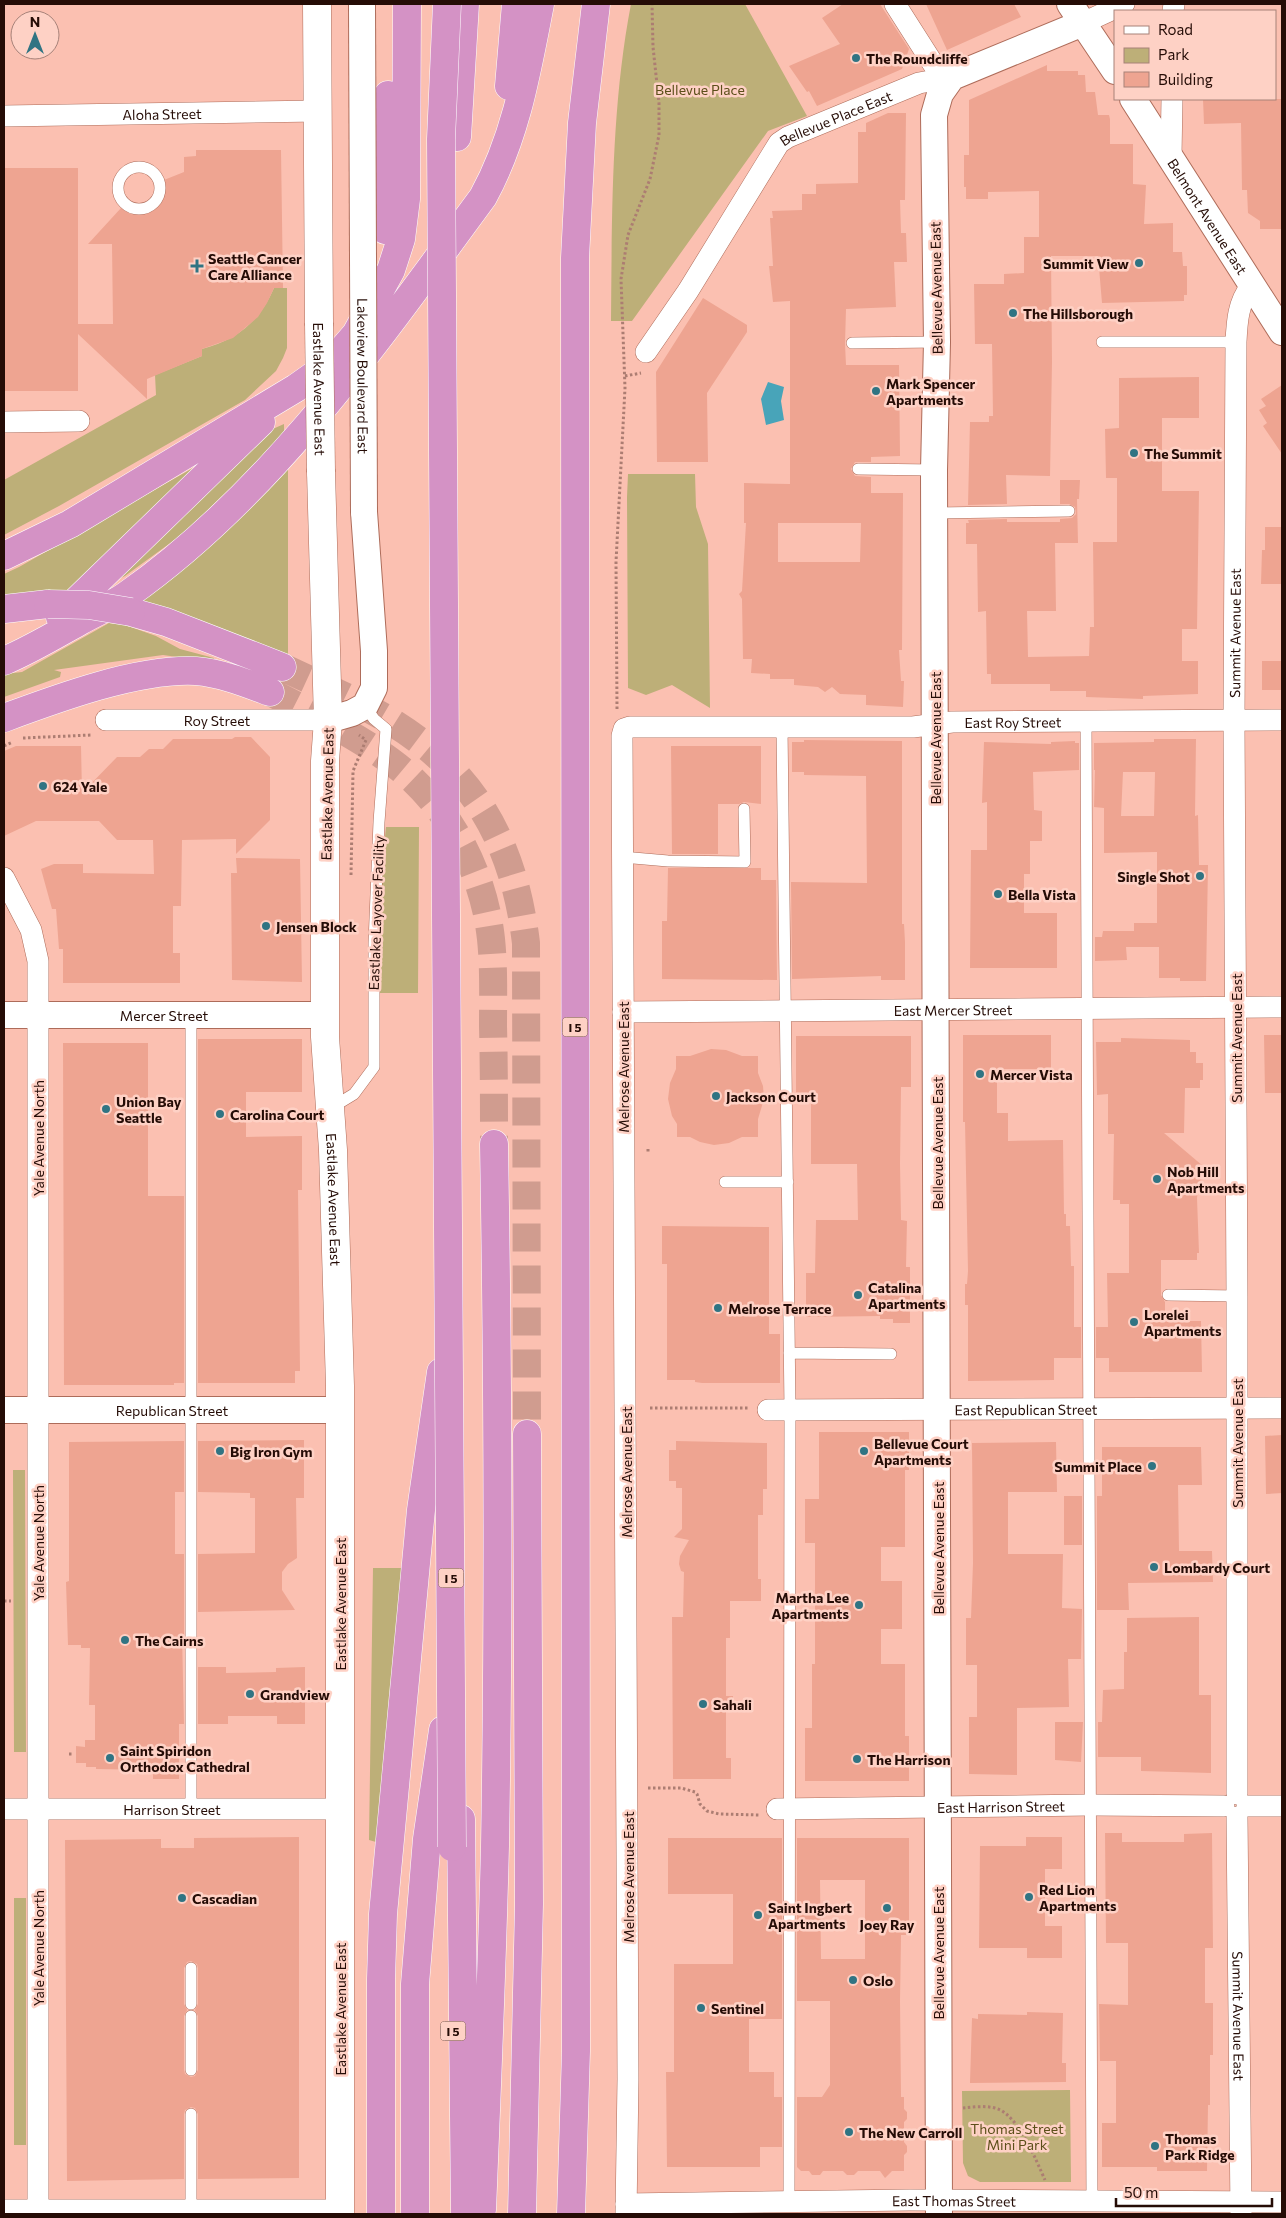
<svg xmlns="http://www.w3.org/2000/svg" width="1286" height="2218" viewBox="0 0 1286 2218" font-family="Commissioner,sans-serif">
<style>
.green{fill:#bdaf78}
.water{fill:#48a4b9}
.building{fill:#eea491;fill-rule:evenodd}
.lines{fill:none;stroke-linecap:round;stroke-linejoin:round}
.motorway-tunnel{stroke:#d09c8f;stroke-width:28;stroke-dasharray:28 14;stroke-linecap:butt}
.service-casing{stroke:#ae6c5a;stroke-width:12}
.minor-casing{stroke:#ae6c5a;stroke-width:22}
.tertiary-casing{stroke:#ae6c5a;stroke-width:28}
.secondary-casing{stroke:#ae6c5a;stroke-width:29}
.motorway-casing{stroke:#fff;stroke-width:29}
.path{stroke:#ac7d72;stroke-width:3;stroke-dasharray:2.5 2.5;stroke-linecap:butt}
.service{stroke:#fff;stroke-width:11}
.minor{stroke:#fff;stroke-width:21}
.tertiary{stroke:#fff;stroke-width:26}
.secondary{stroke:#fff;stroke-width:28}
.motorway{stroke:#d492c5;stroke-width:28}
.tertiary-bridge-casing{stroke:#ae6c5a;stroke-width:28;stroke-linecap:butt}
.secondary-bridge-casing{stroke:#ae6c5a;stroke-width:29;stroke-linecap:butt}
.motorway-bridge-casing{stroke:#fff;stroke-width:29;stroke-linecap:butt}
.tertiary-bridge{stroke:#fff;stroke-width:26}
.secondary-bridge{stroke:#fff;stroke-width:28}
.motorway-bridge{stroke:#d492c5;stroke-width:28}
.poi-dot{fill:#307483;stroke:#fed1c5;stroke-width:2}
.labels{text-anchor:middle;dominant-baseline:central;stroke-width:5;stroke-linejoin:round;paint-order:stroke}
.shield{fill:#fed1c5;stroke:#66473f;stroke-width:1}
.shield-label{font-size:12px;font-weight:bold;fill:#250c06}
.poi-label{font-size:14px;font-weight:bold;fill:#250c06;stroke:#fed1c5;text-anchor:start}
.park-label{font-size:14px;fill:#5c4f1a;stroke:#fed1c5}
.street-label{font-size:14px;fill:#250c06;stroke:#fed1c5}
</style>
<rect width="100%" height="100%" fill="#fbc0b1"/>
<path class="green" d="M631 4H745L807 116 768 131 632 321H611C612 216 611 108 631 4Z
M274 288H287V348L283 358 276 371 245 400 59 506 4 535V480L156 395 155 375 202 356V349C237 340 260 321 274 288Z
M284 424V436L184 533 125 576 92 592 4 596V574L19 567 221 452Z
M288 462V660L139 601Z
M628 474H695L696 507 708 544 710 708 672 685 646 695 628 688 627 497Z
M109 623 125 625 156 636 180 649 214 658 213 662 163 655 54 670 61 672 60 677 4 697V674L22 672Z
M386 827H419L418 993H369Z
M13 1470H25L26 1752H14Z
M373 1568H402L376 1842 369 1840Z
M14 1898H26V2145H14Z
M1070 2090 1071 2182H980L968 2176 963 2163 962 2091Z"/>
<path class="water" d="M768 382 784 387 781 401 784 420 766 425 761 399Z"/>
<path class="building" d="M843 4H880L909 49 902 69 817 106 809 91 807 92 789 66 840 44 822 18Z
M926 4H1014L1021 17 947 50Z
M1047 65V71H1078V75H1085L1086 92H1095L1098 115H1109L1110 119V144H1133V184L1146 185 1144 224 1173 223V252H1182L1183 266H1187V295H1184V301L1102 303 1098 256H1051L1052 362 1050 476 1006 475 1007 504 968 505 970 422H989V416H993L992 344H975L974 284H1004V274L1024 273V237H1039V191L988 192V199H966V187H964V155H969V100Z
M1203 99H1282V229H1260V221L1248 213 1247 190H1242L1241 123 1204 124Z
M888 113H906L905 200H900L901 233H906L907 262H894L896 307 846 309 845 344 846 365H899L900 456 871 457V462H855L851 469 855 476 871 477V493H903L902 650H899L901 681H904L903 707 866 705V695L840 694 832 687 825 692 818 687 794 685V679H770V674L751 673 752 659H743L742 599 739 594 742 591 746 523H744V483L790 484V301L773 302 769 266H773L770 218H773L772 211 802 210V194H816V184L858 183V132H866V123ZM778 523H861L860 562H778Z
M196 150H281L283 288H274L267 303 258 317 233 338 202 349V356L147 379V399L78 334V391H4V168H78V324H113L112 244H88L121 208 130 214 141 215 150 212 157 205 161 196 159 182 184 172V157L196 156Z
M703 298 747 325V332L707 393 708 462H657L656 372Z
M1199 377V418H1162V491H1199L1197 629H1182V661H1198V694L1143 696V699L1086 697V691H1050V684H991V674H987L986 611 978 612 977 544H966V523H969L968 520 1007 519V522H1060V519L1072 518 1076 514 1075 507 1069 504H1060V480H1080L1079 499H1077L1078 543H1055L1056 611H1027L1028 657 1089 656 1090 627H1094L1093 542H1117V478H1106L1105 429 1119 428V378Z
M1282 385V454L1263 426 1267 423 1259 410 1266 406 1261 399Z
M1265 527H1282V584H1261L1262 550H1265Z
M1262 661H1282V690H1262Z
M235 737H251L270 757V820L236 854V839L182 840 181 906H173V953H180V983H63V949H59L56 909H52L41 869 54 864H83V873L154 874 153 840H117L99 821H36L4 836V751L16 746H81L82 793 117 757H140L149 749H163L173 739H232Z
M1154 739H1196L1195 816 1198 815 1199 865H1208L1206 981H1180V978H1159V947H1126L1127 960 1095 961V937H1102L1103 931H1134V923H1157V852L1104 853V808L1094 807 1095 770H1094V743L1154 742ZM1123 772H1155L1154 816H1121Z
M804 740 902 741V924H904L905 942V980H881V976L792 979 791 882 867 883 866 776 804 775V772H792V742H804Z
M1075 741V743H1079V770L1033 772 1034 810 1042 811V841H1030V874H1024V913H1057V968H970L971 850H987V802L982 803 984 742 1051 744V742Z
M671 746H761V804L744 802 739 804H718V854H672Z
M236 858 300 859 302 982 232 980 231 873H237Z
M668 868H761V880H776L777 980 662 979V921H667Z
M963 1035H1051V1069H997V1113H1008V1141L1063 1140 1064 1214H1066V1226H1070L1071 1266H1074V1327H1081V1358H1054V1380L968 1381V1305H965V1284H967L968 1271 965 1122H963Z
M1264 1035H1282V1093H1265Z
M796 1036H911V1087H901L900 1164 901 1220 907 1221 906 1267H910V1323H893V1319H880V1316L806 1317V1273H815L816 1220H858L857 1164H811V1094H796Z
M1121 1038 1190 1040V1052H1196V1063H1203V1080H1200V1088H1185L1184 1133H1164L1203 1166V1177L1199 1182 1197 1198 1199 1253H1197V1260H1161V1295L1165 1302V1316H1180V1321H1201L1202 1372H1109V1358H1096V1327H1108L1107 1273H1129V1204H1120V1200H1113L1114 1134H1108V1094L1097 1095 1096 1042H1121Z
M198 1039H302V1092H246V1137L302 1136V1190H298L300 1371H295V1383H198Z
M63 1043H148V1196H184V1383H174V1385H64Z
M711 1049 726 1050 742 1056H758V1073L763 1086 764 1099 758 1119V1137H742L729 1143 714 1145 700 1142 690 1137H677V1124L672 1116 668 1099 670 1083 676 1069V1056H690Z
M662 1226 769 1227V1334H780V1383H702L695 1382V1380H667V1264H662Z
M819 1432H909V1470H905V1547H881V1581H902V1629H881V1664H905V1736H909V1781H805V1728H812V1664H815V1543H805V1499H819Z
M1282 1435V1493L1266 1494 1265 1436Z
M304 1440V1498H296L297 1558 288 1564 282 1572V1590L295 1610 198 1612V1554L255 1553V1498H250V1493L198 1492V1441Z
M184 1441V1492H175V1554H184V1634L182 1635 184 1724H179V1779H153V1770L96 1769V1767H86V1763H76V1746L85 1747V1740H95V1705H89L90 1648H81V1645H68L66 1582 69 1581V1442Z
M676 1441 767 1443V1489H763V1515H758V1579H761V1601H730V1638H726V1696H733V1712H726V1758H731V1779H673L672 1617H683L684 1572 681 1571 679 1564 680 1556 689 1540 674 1537 682 1529V1488H676V1481H669V1450H676Z
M1056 1442 1057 1492H1008V1554H1063L1062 1608 1082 1609 1081 1659H1068L1069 1707 1017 1708V1775L969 1774V1717H977V1665H966V1618H971L973 1563 972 1443Z
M1102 1447H1201L1202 1485H1178L1179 1551H1212L1213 1582 1128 1583 1129 1610H1097V1496H1102Z
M1064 1496H1082V1545H1064Z
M1199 1617V1695H1211V1773L1141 1771V1757H1098V1722H1102L1103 1690 1124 1689V1652H1127V1618Z
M198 1667H226V1673L276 1672V1668L305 1667V1724H277V1716H228V1724H198Z
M1055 1722H1083L1081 1762 1055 1760Z
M1105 1833H1122V1842H1184V1834L1212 1833 1213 1948H1205V2003H1213V2055H1210V2105H1208L1207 2171H1157V2167H1102V2123H1116V2061H1100L1099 2004 1128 2005V1943H1106Z
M299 1837V2178L198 2179V2114L195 2108 191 2107 185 2110 184 2114V2179L67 2181 65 1840 161 1839V1848H194V1838ZM191 1961 197 1964 198 1968V2004L195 2010 198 2016V2070L195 2076 191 2077 185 2074 184 2070V2016L187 2010 184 2004V1968L187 1962Z
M1026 1837H1062V1869H1045V1926H1062V1958H1027V1948H979L980 1846H1026Z
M668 1838H782V2019H749V2072H774V2097H782V2147H760V2167H667L666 2072H674V1964H733V1894H668Z
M797 1838H909V1935H901L900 2001 901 2097H904V2109L907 2112V2119L904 2122V2142L907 2146V2152L904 2155V2171H892L885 2178 880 2171H858L854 2175H847L843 2171H823L820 2175H812L809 2171H801L797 2167V2097H822L830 2085V2001H797ZM820 1880H865V1959H821Z
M1027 2012 1063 2013 1062 2063H1066V2082L970 2083 972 2018 978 2019V2014L1027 2015Z"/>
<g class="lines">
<path class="motorway-tunnel" d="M282 667C329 689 380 710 422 743 488 795 516 861 526 943L527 1434
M270 692C313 714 359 736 397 766 450 808 484 873 491 939 494 968 493 997 493 1026 494 1065 494 1104 494 1144"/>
<g class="service-casing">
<path id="service" d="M118 188a21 21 0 1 1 42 0a21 21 0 1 1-42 0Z
M1102 342H1236
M852 343 937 342
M858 469 934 470
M936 513 1069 511
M1086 720 1092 2200
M782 727 790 1410 789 2201
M622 857 668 861 745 862 744 809
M191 1015V1809
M331 1108 354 1094 374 1067V943L379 822 386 729 374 719 365 706
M725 1182H788
M1168 1295 1237 1296
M789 1353 891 1354
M191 1968V2004
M191 2016V2070
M191 2114V2210"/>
</g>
<g class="minor-casing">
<g id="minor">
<path d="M895 4 937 70 952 77"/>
<path d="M1173 11 1174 4"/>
<path d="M1083 23 1124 4"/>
<path id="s1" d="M4 116 318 111"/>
<path d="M1171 156 1172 99"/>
<path id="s2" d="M646 352 688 291 779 143 788 137 919 83 952 77"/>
<path d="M4 422 79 421"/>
<path id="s3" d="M106 720H328"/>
<path d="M4 878 31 930 38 961V2214"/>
<path id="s4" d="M623 1012 1282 1007"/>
<path id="s5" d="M768 1410 1282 1408"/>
<path id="s6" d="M1237 1794V1296L1234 720 1236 342C1237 321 1238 303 1251 286"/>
<path d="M1247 1806H1282"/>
<path id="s7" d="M4 1809H340"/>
<path id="s8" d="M777 1809 1090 1805 1224 1806"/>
<path id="s9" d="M1237 1817 1241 2214"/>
<path id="s10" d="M626 2204 910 2200 1282 2202"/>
<path d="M4 2210H340"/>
<path id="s11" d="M626 2214 628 2079 622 736 624 729 630 727H913L952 722 1282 720"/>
</g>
</g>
<g class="tertiary-casing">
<g id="tertiary">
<path d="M1070 4 1115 71"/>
<path id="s12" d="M1133 99 1282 332"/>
<path d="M328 720 352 713 365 706 374 688V651L364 512"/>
<path id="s13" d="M4 1015H325"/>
<path id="s14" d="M4 1410H340"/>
<path d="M939 2214 934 470 937 342 934 115 940 94 952 77 1083 23"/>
</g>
</g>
<g class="secondary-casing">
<g id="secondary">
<path d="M317 4 319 323"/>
<path id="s15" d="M321 472 328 720 325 761V1037L333 1150 340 1386V2214"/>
</g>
</g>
<g class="motorway-casing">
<path id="motorway" d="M509 86 516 4
M457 137 465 4
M385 230 387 210 388 95
M4 556 70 524 296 388 330 364 356 334 391 270 401 239 406 199 407 4
M4 609 48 604
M131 612 166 622 282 667
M60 617 261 422
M4 661C30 650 55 635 80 621 96 612 113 605 127 595 272 493 379 338 483 197 516 137 527 71 540 4
M4 718C58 698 139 668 196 671 221 673 246 683 270 692
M461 1819 465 2214
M482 2210C487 2089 492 1967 495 1846 499 1612 498 1378 494 1144
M381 2214V1979L383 1914 421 1510 441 1372
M415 2214V1984L427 1839 443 1730
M522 2214 529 1904 527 1434
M571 2214 576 2051 575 258 582 123 596 4"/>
</g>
<path class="path" d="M625 376 641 373
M617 709 616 562 625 388 621 279 628 235 650 179 659 135V103L653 47 652 4
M23 738 91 735
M4 746 13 742
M351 875 353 771 366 740 359 735
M648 1149V1153
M650 1408H749
M4 1601H11
M69 1754H72
M648 1788H681L695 1792 697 1794 700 1804 707 1811 719 1814 759 1815
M963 2108C974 2107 987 2105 998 2109 1019 2117 1036 2160 1045 2180"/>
<use href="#service" class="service"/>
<use href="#minor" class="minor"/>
<use href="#tertiary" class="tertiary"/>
<use href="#secondary" class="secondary"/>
<use href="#motorway" class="motorway"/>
<g class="tertiary-bridge-casing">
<g id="tertiary-bridge">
<path id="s16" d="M362 4 364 512"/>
</g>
</g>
<g class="secondary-bridge-casing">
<g id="secondary-bridge">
<path id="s17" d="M319 323 321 472"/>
</g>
</g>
<g class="motorway-bridge-casing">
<path id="motorway-bridge" d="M447 4 441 139 452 1847
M48 604 89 605 131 612"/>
</g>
<use href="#tertiary-bridge" class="tertiary-bridge"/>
<use href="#secondary-bridge" class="secondary-bridge"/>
<use href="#motorway-bridge" class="motorway-bridge"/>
</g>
<g class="poi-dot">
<circle cx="856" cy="58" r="5"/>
<circle cx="1139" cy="263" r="5"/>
<path d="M194.5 258.5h5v5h5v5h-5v5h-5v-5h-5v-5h5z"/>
<circle cx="1013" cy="313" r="5"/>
<circle cx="876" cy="391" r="5"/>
<circle cx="1134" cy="453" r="5"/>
<circle cx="43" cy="786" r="5"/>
<circle cx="1200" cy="876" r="5"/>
<circle cx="998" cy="894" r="5"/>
<circle cx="266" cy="926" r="5"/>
<circle cx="980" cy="1074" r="5"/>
<circle cx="716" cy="1096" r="5"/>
<circle cx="106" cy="1109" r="5"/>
<circle cx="220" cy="1114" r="5"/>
<circle cx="1157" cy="1179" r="5"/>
<circle cx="858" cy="1295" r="5"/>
<circle cx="718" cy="1308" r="5"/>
<circle cx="1134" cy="1322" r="5"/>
<circle cx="220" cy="1451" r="5"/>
<circle cx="864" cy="1451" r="5"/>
<circle cx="1152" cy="1466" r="5"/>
<circle cx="1154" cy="1567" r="5"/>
<circle cx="859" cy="1605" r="5"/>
<circle cx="125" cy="1640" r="5"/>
<circle cx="250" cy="1694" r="5"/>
<circle cx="703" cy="1704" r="5"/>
<circle cx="110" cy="1758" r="5"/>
<circle cx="857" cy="1759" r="5"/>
<circle cx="1029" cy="1897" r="5"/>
<circle cx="182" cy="1898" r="5"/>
<circle cx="887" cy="1908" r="5"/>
<circle cx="758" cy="1915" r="5"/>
<circle cx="853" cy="1980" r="5"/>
<circle cx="701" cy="2008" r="5"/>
<circle cx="849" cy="2132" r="5"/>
<circle cx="1155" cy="2146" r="5"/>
</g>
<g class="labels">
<g class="shield">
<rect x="562.5" y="1017.5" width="25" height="19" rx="4"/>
<rect x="438.5" y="1568.5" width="25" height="19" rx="4"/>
<rect x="440.5" y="2021.5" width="25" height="19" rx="4"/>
</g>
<g class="shield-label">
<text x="575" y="1027">I 5</text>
<text x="451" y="1578">I 5</text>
<text x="453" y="2031">I 5</text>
</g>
<g class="poi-label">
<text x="866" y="58">The Roundcliffe</text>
<text x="208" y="258">Seattle Cancer<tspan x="208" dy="16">Care Alliance</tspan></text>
<text x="1129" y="263" text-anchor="end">Summit View</text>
<text x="1023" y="313">The Hillsborough</text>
<text x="886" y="383">Mark Spencer<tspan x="886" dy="16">Apartments</tspan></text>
<text x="1144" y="453">The Summit</text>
<text x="53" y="786">624 Yale</text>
<text x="1190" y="876" text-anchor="end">Single Shot</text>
<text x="1008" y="894">Bella Vista</text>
<text x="276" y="926">Jensen Block</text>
<text x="990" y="1074">Mercer Vista</text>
<text x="726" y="1096">Jackson Court</text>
<text x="116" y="1101">Union Bay<tspan x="116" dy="16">Seattle</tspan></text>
<text x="230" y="1114">Carolina Court</text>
<text x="1167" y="1171">Nob Hill<tspan x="1167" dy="16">Apartments</tspan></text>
<text x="868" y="1287">Catalina<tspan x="868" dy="16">Apartments</tspan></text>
<text x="728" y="1308">Melrose Terrace</text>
<text x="1144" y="1314">Lorelei<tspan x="1144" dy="16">Apartments</tspan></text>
<text x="874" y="1443">Bellevue Court<tspan x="874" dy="16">Apartments</tspan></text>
<text x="230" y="1451">Big Iron Gym</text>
<text x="1142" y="1466" text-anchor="end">Summit Place</text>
<text x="1164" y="1567">Lombardy Court</text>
<text x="849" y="1597" text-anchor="end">Martha Lee<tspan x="849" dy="16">Apartments</tspan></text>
<text x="135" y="1640">The Cairns</text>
<text x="260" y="1694">Grandview</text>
<text x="713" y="1704">Sahali</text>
<text x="120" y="1750">Saint Spiridon<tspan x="120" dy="16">Orthodox Cathedral</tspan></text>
<text x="867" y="1759">The Harrison</text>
<text x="1039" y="1889">Red Lion<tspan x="1039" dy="16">Apartments</tspan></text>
<text x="192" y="1898">Cascadian</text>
<text x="768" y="1907">Saint Ingbert<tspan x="768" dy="16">Apartments</tspan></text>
<text x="887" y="1924" text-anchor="middle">Joey Ray</text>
<text x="863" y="1980">Oslo</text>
<text x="711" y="2008">Sentinel</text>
<text x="859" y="2132">The New Carroll</text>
<text x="1165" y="2138">Thomas<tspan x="1165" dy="16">Park Ridge</tspan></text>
</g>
<g class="park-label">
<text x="700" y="89">Bellevue Place</text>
<text x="1017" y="2128">Thomas Street<tspan x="1017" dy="16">Mini Park</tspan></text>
</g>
<g class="street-label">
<text stroke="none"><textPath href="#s1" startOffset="158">Aloha Street</textPath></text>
<text stroke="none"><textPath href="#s2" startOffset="310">Bellevue Place East</textPath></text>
<text stroke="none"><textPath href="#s12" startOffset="139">Belmont Avenue East</textPath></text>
<text transform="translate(936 288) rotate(-91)">Bellevue Avenue East</text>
<text stroke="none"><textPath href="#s16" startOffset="372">Lakeview Boulevard East</textPath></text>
<text stroke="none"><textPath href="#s17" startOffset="66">Eastlake Avenue East</textPath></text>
<text stroke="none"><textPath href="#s6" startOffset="1161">Summit Avenue East</textPath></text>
<text stroke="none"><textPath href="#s3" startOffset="111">Roy Street</textPath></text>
<text stroke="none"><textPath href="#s11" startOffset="1875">East Roy Street</textPath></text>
<text transform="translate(935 738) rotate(-90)">Bellevue Avenue East</text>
<text transform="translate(327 794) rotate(-89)">Eastlake Avenue East</text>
<text transform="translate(376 913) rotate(-88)">Eastlake Layover Facility</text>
<text stroke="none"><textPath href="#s4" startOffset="330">East Mercer Street</textPath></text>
<text stroke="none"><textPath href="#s13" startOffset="160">Mercer Street</textPath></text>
<text transform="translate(1236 1038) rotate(-90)">Summit Avenue East</text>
<text transform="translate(623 1067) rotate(-90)">Melrose Avenue East</text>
<text transform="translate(38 1138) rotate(-90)">Yale Avenue North</text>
<text transform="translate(937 1143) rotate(-90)">Bellevue Avenue East</text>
<text stroke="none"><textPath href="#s15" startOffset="728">Eastlake Avenue East</textPath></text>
<text stroke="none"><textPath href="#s14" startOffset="168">Republican Street</textPath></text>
<text stroke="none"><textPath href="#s5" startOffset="258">East Republican Street</textPath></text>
<text transform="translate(1237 1443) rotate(-90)">Summit Avenue East</text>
<text transform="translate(626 1472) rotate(-90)">Melrose Avenue East</text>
<text transform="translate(38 1543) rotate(-90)">Yale Avenue North</text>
<text transform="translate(938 1548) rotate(-90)">Bellevue Avenue East</text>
<text transform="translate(340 1604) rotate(-90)">Eastlake Avenue East</text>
<text stroke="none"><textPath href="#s8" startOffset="224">East Harrison Street</textPath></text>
<text stroke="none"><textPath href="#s7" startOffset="168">Harrison Street</textPath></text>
<text transform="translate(628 1877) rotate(-90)">Melrose Avenue East</text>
<text transform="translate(38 1948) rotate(-90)">Yale Avenue North</text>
<text transform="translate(938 1953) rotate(-90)">Bellevue Avenue East</text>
<text transform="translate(340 2009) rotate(-90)">Eastlake Avenue East</text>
<text stroke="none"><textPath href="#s9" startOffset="199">Summit Avenue East</textPath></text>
<text stroke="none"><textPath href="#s10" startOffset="328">East Thomas Street</textPath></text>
</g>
</g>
<rect width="1286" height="2218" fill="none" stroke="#250c06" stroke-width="10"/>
<rect x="1114" y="10" width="162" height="90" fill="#fed1c5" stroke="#a78279"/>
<rect x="1124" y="26" width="25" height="8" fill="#ffffff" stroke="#a78279"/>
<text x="1158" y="35" font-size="15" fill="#250c06">Road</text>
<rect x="1124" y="48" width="25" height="15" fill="#bdaf78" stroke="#a78279"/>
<text x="1158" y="60" font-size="15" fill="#250c06">Park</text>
<rect x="1124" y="72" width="25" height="15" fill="#eea491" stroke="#a78279"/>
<text x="1158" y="85" font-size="15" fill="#250c06">Building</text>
<g transform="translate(35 35)"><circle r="24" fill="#fed1c5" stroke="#a78279"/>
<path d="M0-4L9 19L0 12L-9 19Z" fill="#307483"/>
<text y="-8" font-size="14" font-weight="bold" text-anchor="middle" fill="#250c06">N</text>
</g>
<path d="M1116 2198v8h156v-8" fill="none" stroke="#250c06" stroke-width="2.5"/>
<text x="1124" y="2198" font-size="15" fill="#250c06" stroke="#fed1c5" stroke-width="4" paint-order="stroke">50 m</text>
</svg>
